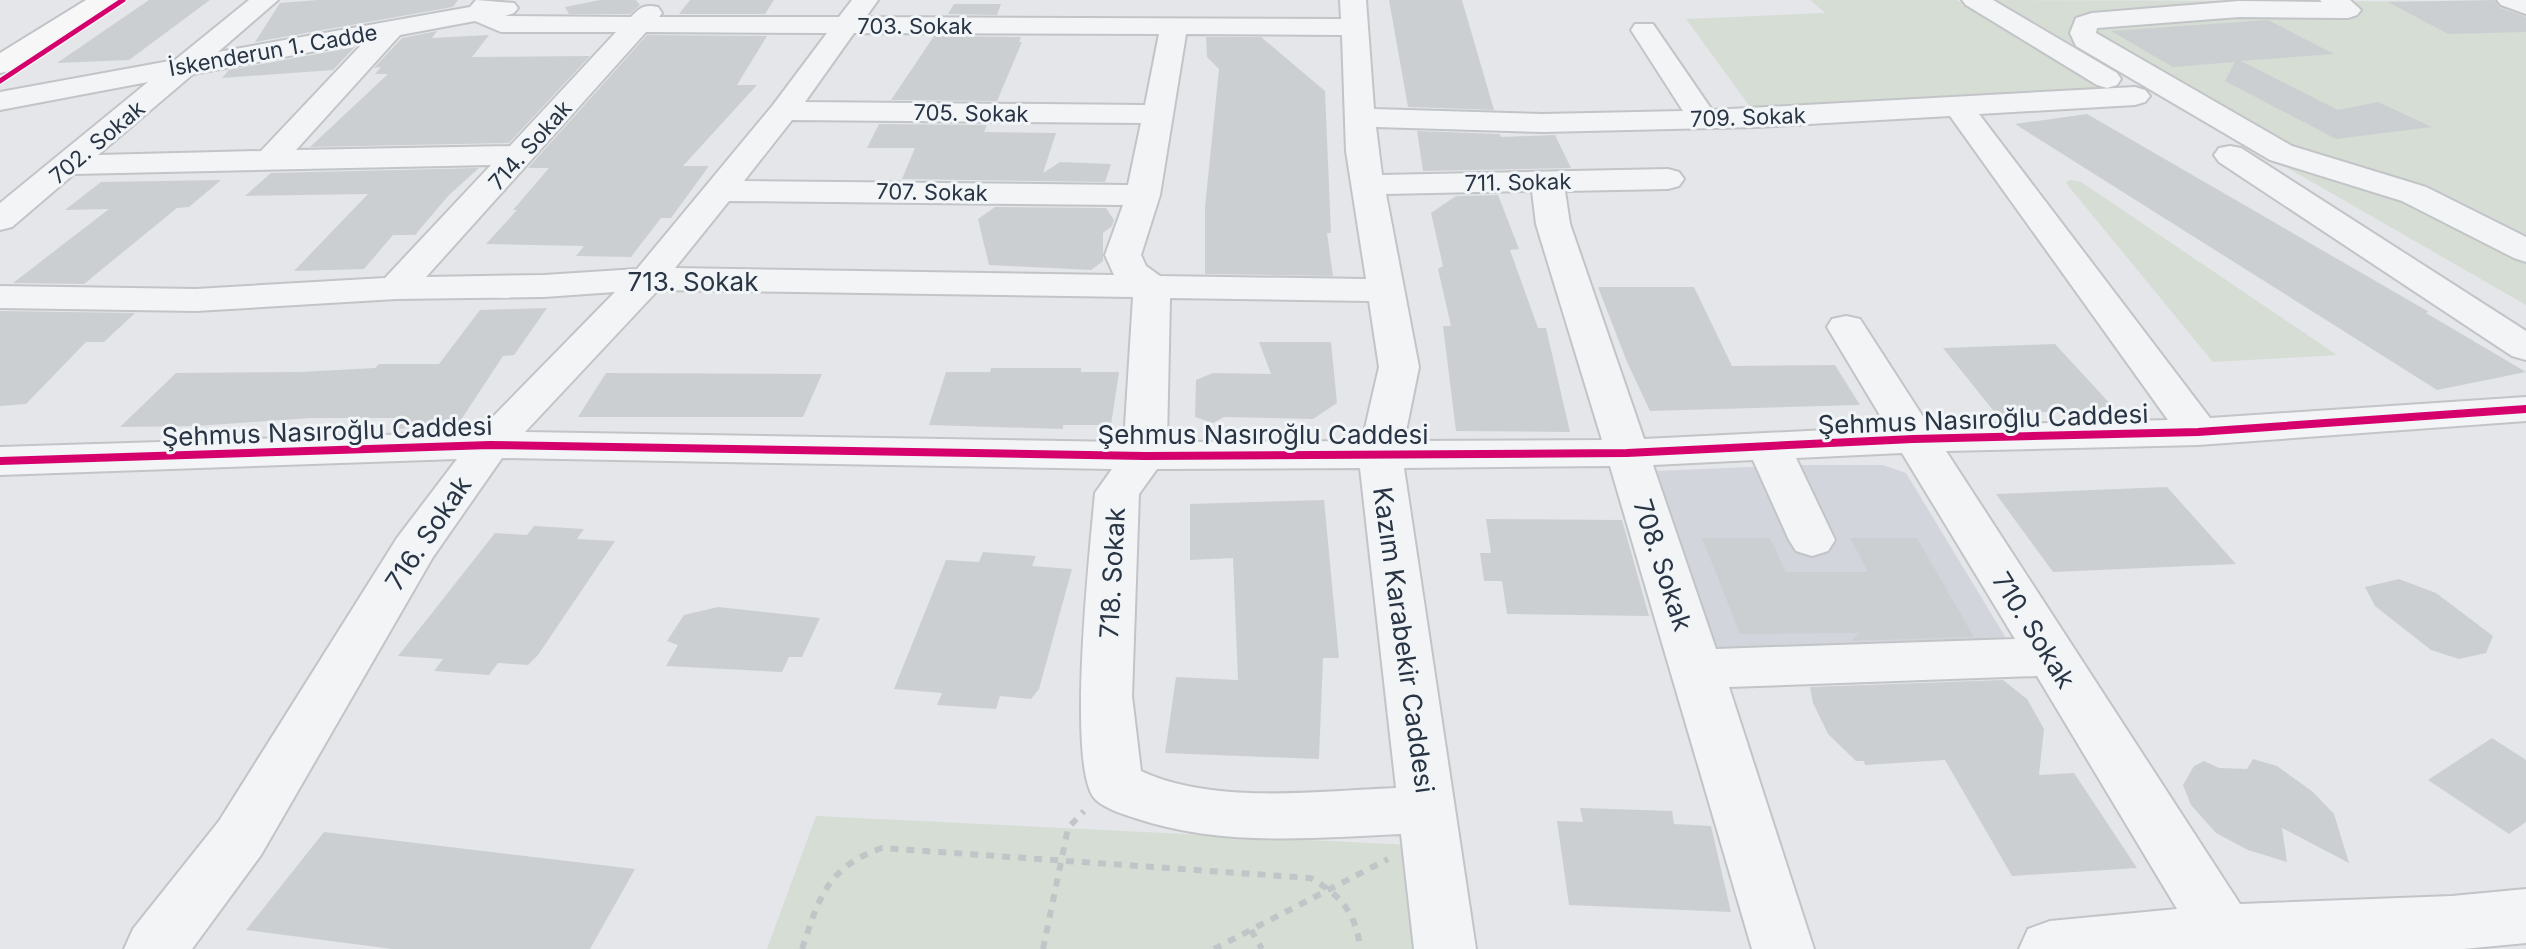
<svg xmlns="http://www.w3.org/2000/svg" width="2526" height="949" viewBox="0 0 2526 949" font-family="Inter,sans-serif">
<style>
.built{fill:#d2d6dc}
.green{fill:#d5ddd4}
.building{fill:#cccfd2}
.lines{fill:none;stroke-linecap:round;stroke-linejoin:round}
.minor-casing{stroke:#c2c4c7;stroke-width:4}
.major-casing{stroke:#c0c3c7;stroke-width:4}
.path{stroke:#c2c5c8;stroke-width:6;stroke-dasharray:8 8;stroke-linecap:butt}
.minor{fill:#f3f4f6;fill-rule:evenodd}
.major{fill:#f7f7f7;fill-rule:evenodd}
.cycleway-far1-casing{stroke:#f2f5f8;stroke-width:8}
.cycleway-casing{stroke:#f2f5f8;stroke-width:13}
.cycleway-far1{stroke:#d6006c;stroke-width:5}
.cycleway{stroke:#d6006c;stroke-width:8}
.labels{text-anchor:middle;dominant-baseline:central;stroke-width:6;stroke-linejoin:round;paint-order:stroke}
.far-street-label{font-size:22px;fill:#293544;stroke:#f2f5f8}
.street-label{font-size:26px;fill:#293544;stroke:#f2f5f8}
</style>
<rect width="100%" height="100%" fill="#e4e6e9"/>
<path class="built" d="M1801 465H1883L1906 473 2015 653 1717 661 1655 471Z"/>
<path class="green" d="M1810 0H1957L2106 88 1882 106 1753 111 1686 19 1825 13Z
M1996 0 2526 2V305Z
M2070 180 2081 182 2337 355 2213 362 2066 183Z
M816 816 1411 845 1415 949H767Z"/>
<path class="building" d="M149 0H210L129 60 57 63Z
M318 0H458L453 7 255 42 280 3Z
M600 0H636L640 5 630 14H569L565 7Z
M690 0H774L765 14H679Z
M1389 0H1462L1494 110 1408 107Z
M2494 0 2500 8 2526 17V32L2448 34 2388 2Z
M954 4H1001L997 15 948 14Z
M2268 20 2334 54 2241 61 2338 110 2378 102 2432 127 2336 139 2225 81 2235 62 2173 67 2111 31Z
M437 31 432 38 489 35 472 57 590 56 509 143 310 147 388 74H375L381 67 374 68 402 38Z
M647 35 767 36 737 85H757L683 166H709L671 218H661L631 257 576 256 584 246 486 244 517 210H513L549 168H528Z
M934 36 1021 37 1019 42H1022L997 101 891 100Z
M1206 37H1261L1325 91 1331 233H1327L1333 276 1205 274V207L1219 69 1207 57Z
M355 47 333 70 222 78 229 70Z
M2087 114 2429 312 2426 313 2526 372 2437 390 2015 124Z
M879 124 987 125 984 132 1056 133 1043 173 1060 162 1111 164 1105 182 902 179 915 148H867Z
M1417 131 1500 134 1501 137 1555 135 1571 168 1423 171Z
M479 168 449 195 415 235H393L364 269 294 271 368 194 245 196 271 173Z
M221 180 189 207 177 208 84 284 13 283 109 209 65 210 101 182Z
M1498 195 1519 249 1510 250 1538 328H1546L1570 432 1456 431 1443 326H1451L1438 269 1443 266 1431 213 1456 196Z
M995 207 1106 208 1114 220 1112 226 1103 233V261L1091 270 989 265 978 219Z
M1598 287H1694L1732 366 1835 365 1860 405 1650 411 1627 362Z
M547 308 514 355 503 356 457 426 393 429 401 418H311L197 426 120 427 176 373 299 372 375 368 379 364H439L480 310Z
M0 311 135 313 104 342H86L26 404 0 406Z
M1259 342H1331L1337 403 1313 419 1224 417 1213 423 1195 417 1196 380 1213 373 1271 374Z
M2055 344 2115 409 1996 414 1943 348Z
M991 368H1081V372H1119L1111 425H1063V429L929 425 946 372H990Z
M606 373 822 374 803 417H578Z
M2167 487 2236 564 2053 572 1996 494Z
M1324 500 1339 658H1323L1319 759 1165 753 1176 677 1238 680 1233 558 1190 560V504Z
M1486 519 1622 520 1649 616 1507 614 1502 581H1484L1480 553H1491Z
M534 526 584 529 577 539 615 541 538 655 528 665 498 663 489 675 434 671 443 659 398 656 495 533 527 535Z
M1702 538H1770L1786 572H1868L1850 538H1917L1974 637 1851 641 1859 633 1740 634Z
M983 552 1036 556 1032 566 1072 569 1039 689 1031 699 1000 696 996 709 937 705 942 693 894 689 946 560 979 562Z
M2399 579 2436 593 2493 636 2486 653 2459 659 2431 650 2375 606 2365 587Z
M718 607 820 618 802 657H789L782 672 666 666 678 645 667 641 684 615Z
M2003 680 2027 699 2044 729 2039 775 2074 773 2137 868 2012 876 1945 760 1865 765 1864 761H1856L1828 734 1813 703 1810 687Z
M2492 738 2526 760V822L2509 834 2428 780Z
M2253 759 2277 766 2313 792 2334 814 2349 863 2282 828 2287 862 2248 850 2216 833 2191 805 2183 785 2194 766 2204 761 2219 768 2247 769Z
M1580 808 1672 811 1674 824 1711 826 1731 912 1569 905 1557 821 1583 822Z
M324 832 635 869 590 949H392L246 930Z"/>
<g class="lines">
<g class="minor-casing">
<path id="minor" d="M249 0H278L218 52 470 7 476 0 514 3 518 8 514 13 505 16 631 17C640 7 645 4 658 7L662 13 659 17H839L852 0H878L866 17 1341 19 1340 0H1366L1374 109 1543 114 1683 111 1631 30 1635 24H1653L1712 110 2135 87 2145 90 2150 96 2145 102 2135 105 1979 114 2210 418 2526 397V421L2198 445 1946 451 2240 904 2452 896 2526 889V943L2463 949H2019L2028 929 2050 921 2177 909 2037 676 1729 687 1814 949H1752L1610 466 1404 468 1476 949H1414L1401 834C1311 838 1222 847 1135 818 1123 814 1106 809 1096 800 1065 773 1091 541 1095 493L1112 469 502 458 433 557 261 855 192 949H124L133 929 219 821 397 538 457 459 0 475V447L478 432 615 292 544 297 396 299 196 311 0 308V286L196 289 385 278 491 165 74 174 12 227 0 230V203L148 82 0 110V92L175 60ZM475 21 501 32H616L510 146 296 150 400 35ZM646 32 827 33 773 105 637 269 544 275 426 277ZM854 33 1159 34 1145 105 805 102ZM1186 34 1342 35 1346 151 1366 279 1160 276 1146 266 1141 255 1160 195ZM364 42 261 151 98 155 193 74ZM1950 116 2168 420 1929 426 1860 319 1846 316 1832 319 1827 327 1887 427 1644 439 1570 224 1565 191 1668 189 1679 186 1684 179 1679 172 1668 169 1382 175 1376 127 1543 132 1757 127ZM792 120 1141 123 1128 185 744 181ZM1532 191 1536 224 1602 440 1404 441 1419 367 1386 194ZM729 201 1123 205 1105 255 1114 275 675 268ZM658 290 1133 297 1124 442 525 432ZM1170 298 1369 301 1379 367 1362 441 1167 442ZM1902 453 2015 639 1716 649 1653 465 1753 460 1789 540 1796 551 1812 556 1828 551 1835 540 1796 458ZM1360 468 1396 788C1317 791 1214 805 1141 771L1132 696 1139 494 1157 469Z
M1962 0H1993L2117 73 2121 79 2117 85 2107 88 2097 85 1966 5Z
M2320 0H2350L2361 10 2357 15 2348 18 2239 17 2097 28 2096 33 2292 146 2426 187 2526 237V262L2514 258 2402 201 2270 160 2076 46 2070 33 2076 18 2092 13 2239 1 2322 2Z
M2497 0H2526V14L2501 5Z
M2230 146 2241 148 2526 331V360L2512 356 2219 162 2214 155 2219 148Z"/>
</g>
<g class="major-casing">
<path id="major" d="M86 0H117L113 5 10 71 0 73V53Z"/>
</g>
<path class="path" d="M1251 930 1262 949
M802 949C819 898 827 867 882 848L1310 878C1340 894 1357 914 1360 949
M1043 949 1068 828 1084 811
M1214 949 1388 859"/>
<use href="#minor" class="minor"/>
<use href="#major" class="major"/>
<g class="cycleway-far1-casing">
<path id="cycleway-far1" d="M0 81 123 0"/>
</g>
<g class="cycleway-casing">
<path id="cycleway" d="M0 461 490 445 1145 456 1627 453 1913 439 2198 432 2526 409"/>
</g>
<use href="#cycleway-far1" class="cycleway-far1"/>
<use href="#cycleway" class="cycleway"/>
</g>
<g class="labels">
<g class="far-street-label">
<text x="915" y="26">703. Sokak</text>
<text transform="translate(273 50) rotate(-10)">İskenderun 1. Cadde</text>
<text transform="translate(971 113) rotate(1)">705. Sokak</text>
<text transform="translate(1748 117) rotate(-2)">709. Sokak</text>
<text transform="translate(97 142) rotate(-40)">702. Sokak</text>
<text transform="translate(530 145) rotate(-48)">714. Sokak</text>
<text transform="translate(1518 182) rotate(-1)">711. Sokak</text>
<text transform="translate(932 192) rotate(1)">707. Sokak</text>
</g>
<g class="street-label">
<text x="693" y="281">713. Sokak</text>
<text transform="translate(1983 419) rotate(-2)">Şehmus Nasıroğlu Caddesi</text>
<text transform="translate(327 431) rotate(-2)">Şehmus Nasıroğlu Caddesi</text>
<text x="1263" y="434">Şehmus Nasıroğlu Caddesi</text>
<text transform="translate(428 533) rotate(-56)">716. Sokak</text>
<text transform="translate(1663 565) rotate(72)">708. Sokak</text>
<text transform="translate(1112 573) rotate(-87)">718. Sokak</text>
<text transform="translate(2034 630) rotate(58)">710. Sokak</text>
<text transform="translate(1404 640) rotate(82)">Kazım Karabekir Caddesi</text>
</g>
</g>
</svg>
